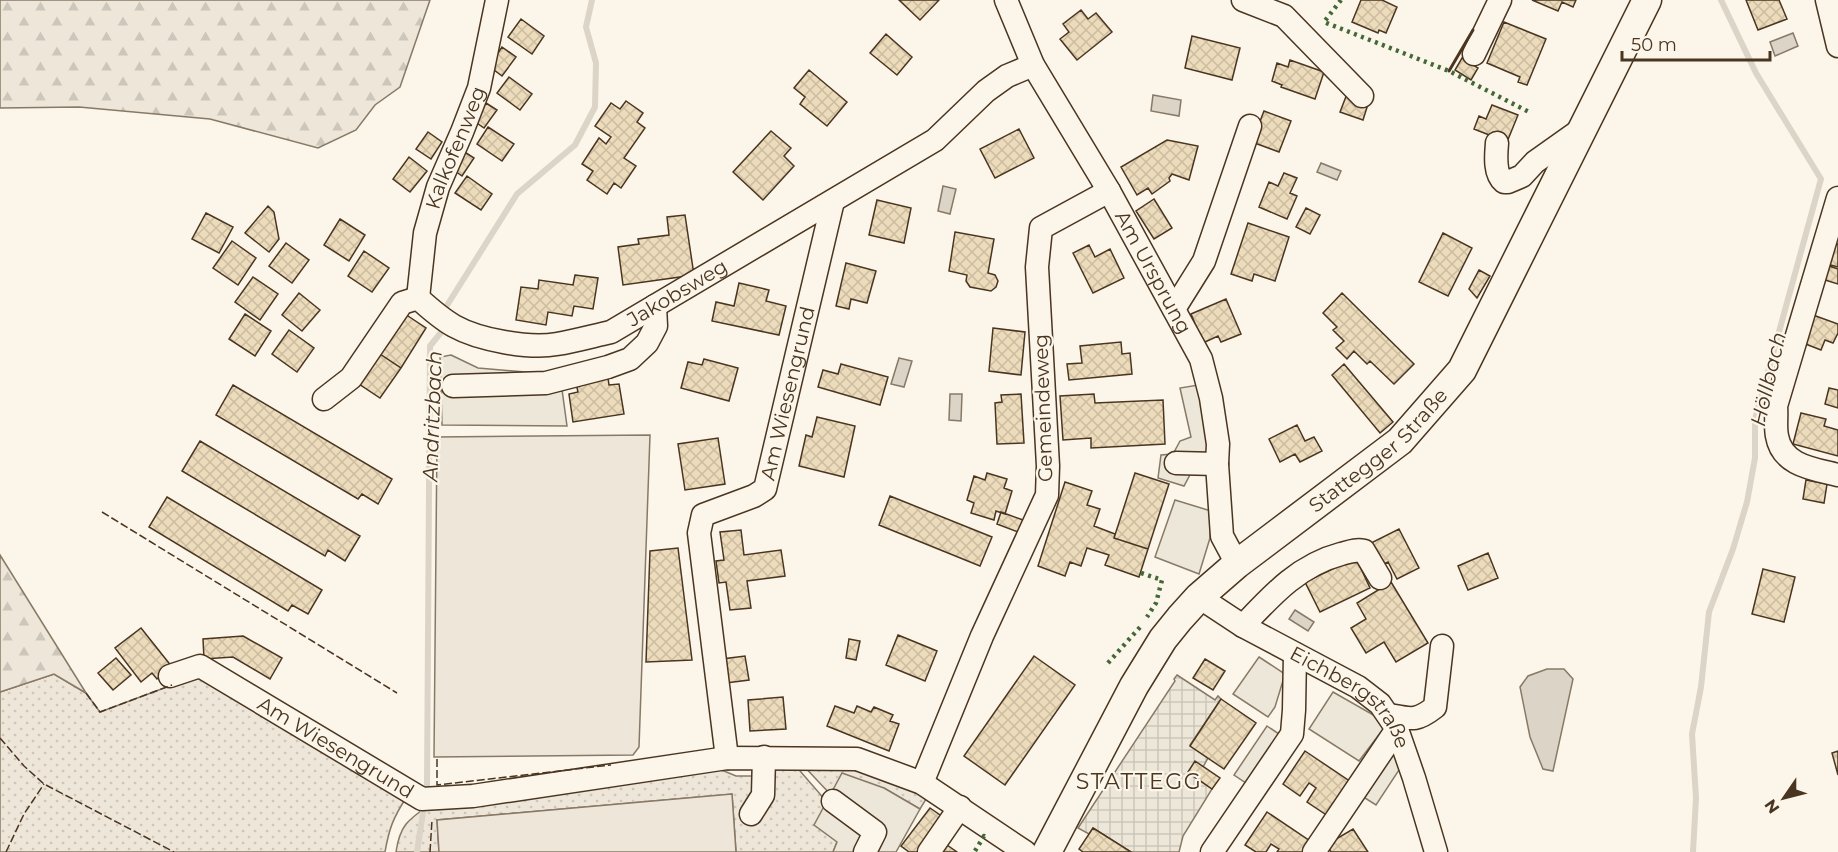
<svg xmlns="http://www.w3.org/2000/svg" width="1838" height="852" viewBox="0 0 1838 852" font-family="Montserrat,sans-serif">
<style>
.grass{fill:url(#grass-dots);stroke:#887966;stroke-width:1.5}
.forest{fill:url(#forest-firs);stroke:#887966;stroke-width:1.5}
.green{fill:#ede6d9;stroke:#887966;stroke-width:1.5}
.parking{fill:#ede7d9;stroke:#887966;stroke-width:1.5}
.plaza{fill:url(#plaza-grid);stroke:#887966;stroke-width:1.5}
.water{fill:#dcd4c6;stroke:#887966;stroke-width:1.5}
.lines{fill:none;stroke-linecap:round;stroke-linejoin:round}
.stream{stroke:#dcd4c6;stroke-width:6}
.building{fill:url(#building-cross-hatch);stroke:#4a3520;stroke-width:1.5}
.minor-casing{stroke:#4a3520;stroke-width:25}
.major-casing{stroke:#4a3520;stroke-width:31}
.minor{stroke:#fbf6e9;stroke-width:22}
.major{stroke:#fbf6e9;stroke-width:28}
.hedge{stroke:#436837;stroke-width:4.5;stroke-dasharray:3 4.5;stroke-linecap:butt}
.fence{stroke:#4a3520;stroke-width:1.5;stroke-dasharray:8 3;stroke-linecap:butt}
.wall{stroke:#4a3520;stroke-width:3}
.labels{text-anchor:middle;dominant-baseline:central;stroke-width:4.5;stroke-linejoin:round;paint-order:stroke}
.street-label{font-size:20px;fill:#4a3520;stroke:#fbf6e9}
.water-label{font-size:21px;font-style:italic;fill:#4a3520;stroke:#fbf6e9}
.quarter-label{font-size:22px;letter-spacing:1.5px;fill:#4a3520;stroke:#fbf6e9}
</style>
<defs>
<pattern id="grass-dots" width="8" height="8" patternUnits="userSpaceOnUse" patternTransform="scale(1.5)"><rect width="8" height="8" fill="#ede6d9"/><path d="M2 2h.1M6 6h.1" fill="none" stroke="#cdc6ba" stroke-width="1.8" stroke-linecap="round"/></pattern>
<pattern id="forest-firs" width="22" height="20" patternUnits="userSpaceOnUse" patternTransform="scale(1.5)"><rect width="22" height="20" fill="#ede6d9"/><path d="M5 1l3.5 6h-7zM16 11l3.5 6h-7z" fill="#cdc6ba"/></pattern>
<pattern id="plaza-grid" width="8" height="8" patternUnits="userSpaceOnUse" patternTransform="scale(1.5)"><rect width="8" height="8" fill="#ede7d9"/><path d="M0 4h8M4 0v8" fill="none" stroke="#cdc7ba"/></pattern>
<pattern id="building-cross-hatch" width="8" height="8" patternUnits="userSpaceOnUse" patternTransform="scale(1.5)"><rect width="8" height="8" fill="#ecdcbc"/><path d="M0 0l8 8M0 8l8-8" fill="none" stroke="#ccbda1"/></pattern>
</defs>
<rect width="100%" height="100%" fill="#fbf6e9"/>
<path class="grass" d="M54 674 86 693 100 712 196 676 406 798C393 818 389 829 385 852H0V692Z
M800 762 844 764 928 796 920 809 884 788 831 795Z
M794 764 827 802 837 842 833 852H736L732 794 437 820 439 852H396C400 825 408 820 429 805L712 766 736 776H771V765Z"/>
<path class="forest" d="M0 0H430L400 87 375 105 356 130 318 148 210 119 79 107 0 108Z
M0 555 86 693 54 674 0 692Z"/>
<path class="green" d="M650 435 639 747 633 755 434 757 437 437Z
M732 794 736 852H439L437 820Z"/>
<path class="parking" d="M451 355 478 368 560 375 567 426 442 425 440 357Z
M1198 385 1207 436 1208 472 1191 473 1184 486 1158 478 1161 455 1173 454 1180 441 1191 437 1180 388Z
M1175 500 1211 511 1210 538 1199 574 1155 557Z
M1259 657 1285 674 1275 707 1268 717 1233 694Z
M1333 692 1377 717 1384 728 1359 761 1309 729Z
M1267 726 1297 746 1264 795 1234 775Z
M1392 743 1401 767 1376 805 1357 793Z
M842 773 884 788 920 809 896 852H833L837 842 814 825Z"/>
<path class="plaza" d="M1177 675 1215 700 1218 696 1221 699 1190 745 1208 758 1203 767 1195 762 1188 773 1212 789 1183 836 1179 852H1131L1093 828 1089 834 1078 828 1175 681 1174 679Z"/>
<path class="water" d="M1793 33 1798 46 1775 56 1770 42Z
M1153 95 1181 100 1179 116 1151 111Z
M1321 163 1341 171 1337 180 1317 172Z
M943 186 956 189 950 214 938 211Z
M899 358 912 361 904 387 891 384Z
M950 394H962L961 421 949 420Z
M1295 610 1314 622 1308 631 1289 619Z
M1547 669H1564L1573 679 1553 771 1543 769 1530 737 1520 687 1528 676Z"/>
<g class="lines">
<path class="stream" d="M445 314 446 307 517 194 575 145 595 107 596 63 586 27 592 0
M417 852 427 786 430 346 443 330 444 324
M1693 852 1696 798 1692 734 1701 687 1709 612 1733 549 1747 502 1755 458V419L1821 179 1756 73 1721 0"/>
</g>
<path class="building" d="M899 0H939L920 20Z
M1361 0H1382L1397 7 1386 33 1379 30 1378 33 1352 22Z
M1532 0H1576L1573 7 1562 2 1558 11Z
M1746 0H1779L1787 19 1758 30Z
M1081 10 1088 19 1096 13 1112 32 1077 60 1060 39 1069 32 1063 24Z
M521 19 544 36 532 54 508 37Z
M1504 22 1546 39 1527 85 1518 82 1520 77 1487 63Z
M886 34 912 57 897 75 870 53Z
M1192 36 1240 48 1232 80 1185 68Z
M502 47 516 57 502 76 489 66Z
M1462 58 1478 68 1471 80 1455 70Z
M1290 60 1324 72 1315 99 1281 87 1282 85 1272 81 1277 63 1288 67Z
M809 70 847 102 827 126 800 104 805 97 794 88Z
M509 77 532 94 520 110 497 93Z
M1347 94 1369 101 1363 120 1340 112Z
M626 101 643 113 637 122 645 128 624 158 636 166 621 188 614 183 607 194 587 180 593 171 582 164 599 138 606 144 611 137 595 126 611 103 620 109Z
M486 103 497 110 484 128 474 121Z
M1492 105 1518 115 1507 142 1474 129 1479 116 1486 119Z
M1264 111 1291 121 1279 152 1252 142Z
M488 127 514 144 502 161 477 144Z
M1019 129 1034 158 995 178 980 149Z
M771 131 791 148 784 156 794 166 763 200 733 172Z
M428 132 442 142 431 159 416 149Z
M1167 140 1198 146 1189 180 1172 174 1169 178 1170 181 1152 194 1148 188 1137 195 1121 167Z
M463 151 474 158 462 176 451 168Z
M409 157 427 171 410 192 393 179Z
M1284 173 1297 178 1290 193 1297 196 1287 219 1259 207 1269 182 1278 186Z
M467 176 492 194 481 210 455 193Z
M1154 199 1172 228 1154 239 1136 211Z
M877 200 911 208 904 243 869 235Z
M268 206 274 212 279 239 269 252 245 233Z
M1306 208 1320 215 1310 234 1296 227Z
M206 213 233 227 219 253 192 239Z
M685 215 694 275 623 285 618 247 639 244 638 239 669 235 667 217Z
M340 219 365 235 349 261 324 245Z
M1248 223 1289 237 1275 281 1254 274 1252 281 1231 274Z
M955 232 994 239 988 273 995 275 998 281 996 287 991 291 970 287 966 281 967 275 949 271Z
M1443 233 1472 248 1448 296 1419 282Z
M232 241 256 258 238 285 213 268Z
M286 243 309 260 292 283 269 266Z
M1833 243 1838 244V267L1827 264Z
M1089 245 1095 257 1110 249 1124 278 1093 293 1073 253Z
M364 251 389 268 372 292 348 276Z
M846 263 876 271 867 303 851 299 849 309 836 306Z
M1829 266 1838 269V284L1825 280Z
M1479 270 1490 276 1477 298 1469 289Z
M575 275 598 278 593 309 574 306 572 316 548 312 546 325 516 320 521 287 538 289 539 280 573 285Z
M253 277 278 294 260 320 235 302Z
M739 283 769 290 766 301 786 306 779 335 712 321 716 302 734 306Z
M299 293 320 310 302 331 282 315Z
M1342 293 1414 364 1394 384 1370 361 1367 364 1354 351 1347 359 1336 348 1344 341 1333 330 1337 327 1323 313Z
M1226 299 1241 334 1221 342 1218 336 1203 343 1191 314Z
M245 314 271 331 255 356 229 339Z
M405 314 426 328 401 368 380 354Z
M1813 315 1838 324V333L1833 343 1825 340 1821 350 1803 343Z
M993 328 1025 332 1021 375 989 371Z
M289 330 314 348 297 372 272 354Z
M1121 342 1122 354 1130 353 1132 374 1069 380 1067 364 1082 363 1080 346Z
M380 354 401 368 380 398 359 384Z
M704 359 738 368 729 401 681 388 688 362 702 365Z
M841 364 888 377 880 405 818 387 823 370 838 374Z
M1344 364 1393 422 1380 433 1332 375Z
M608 378 609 385 619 384 624 414 573 422 569 394 578 392 576 383Z
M233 385 392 479 378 504 362 494 358 499 216 415Z
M1829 388 1838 390V408L1825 404Z
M1021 394 1024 443 997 444 995 403 1002 402 1001 395Z
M1094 394 1095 403 1163 400 1165 444 1091 448V438L1063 440 1060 396Z
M1801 413 1826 419 1824 426 1838 430V456L1793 444Z
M817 417 855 426 844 477 799 466 806 435 812 437Z
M1297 425 1305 441 1314 437 1322 451 1300 462 1295 454 1280 462 1269 439Z
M718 438 725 484 685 490 678 444Z
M200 441 360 536 345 561 328 550 325 556 182 471Z
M987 473 1007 479 1004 488 1012 491 1005 514 996 511 994 520 971 513 974 503 967 500 974 476 985 480Z
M1135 473 1169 484 1148 549 1114 538Z
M1806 480 1827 484 1824 503 1803 499Z
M1065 482 1092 491 1087 505 1100 509 1094 526 1115 534 1114 538 1148 549 1139 577 1105 565 1109 555 1087 548 1081 566 1070 562 1065 576 1038 566Z
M890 496 992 537 980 566 879 525Z
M167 497 322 590 308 614 292 605 288 611 149 527Z
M1001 512 1023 520 1018 532 997 524Z
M1399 529 1419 568 1397 579 1388 562 1382 565 1371 543Z
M741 530 744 555 781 550 785 576 747 581 751 608 730 610 726 582 719 583 716 561 724 560 720 532Z
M678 548 692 660 646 662 650 551Z
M1488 553 1498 578 1468 590 1458 566Z
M1356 558 1370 588 1320 612 1305 582Z
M1763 569 1795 577 1784 622 1752 614Z
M1391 582 1428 643 1396 662 1384 642 1366 653 1351 628 1366 619 1357 603Z
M141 628 172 667 157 679 152 673 141 682 115 648Z
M898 635 937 651 925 681 886 665Z
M243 636 282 658 270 679 233 657 204 659 203 639Z
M849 639 860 641 856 660 846 658Z
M745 656 749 680 726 683 722 659Z
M1034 656 1075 685 1005 785 964 756Z
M116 658 131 675 113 690 98 673Z
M1205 659 1225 671 1213 690 1193 678Z
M783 697 786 729 750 731 748 700Z
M1221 699 1256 723 1224 769 1190 746Z
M835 706 854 713 857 706 871 712 874 707 893 715 890 721 899 724 889 751 827 726Z
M1305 751 1351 782 1328 816 1307 802 1316 788 1309 783 1300 796 1283 784Z
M1838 751V775L1832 753Z
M1195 761 1220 778 1212 789 1188 772Z
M930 808 943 817 917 852H909L901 846Z
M1267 812 1313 843 1307 852H1277L1279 849 1271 844 1266 852H1256L1245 845Z
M1093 828 1131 852H1083L1079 849Z
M1353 829 1368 852H1331L1326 845Z
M947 845 957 852H942Z"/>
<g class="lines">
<g class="minor-casing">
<g id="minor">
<path id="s1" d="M1006 0 1033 65 1109 191 1201 359 1211 398 1218 444 1217 464 1222 536 1237 564"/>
<path d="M1243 0 1284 16 1362 96"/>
<path d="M1827 0 1838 46"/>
<path d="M1474 54 1500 0"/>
<path d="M1497 143C1496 155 1494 174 1504 182H1508L1522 176 1535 162 1583 128"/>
<path d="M1838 198 1776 406C1777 416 1775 427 1777 436 1782 466 1814 469 1838 475"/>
<path id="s2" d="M418 298C429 308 440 318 454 326 479 340 529 349 557 344 575 341 593 336 611 332L935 140 986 91 1007 76 1033 65"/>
<path id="s3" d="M418 298 425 233 438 187 462 132 479 88 497 0"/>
<path d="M1174 309 1204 261 1250 126"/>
<path d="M453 386 546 383 608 367 630 359 647 343 656 326 655 306"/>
<path d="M324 399 351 378 402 303 418 298"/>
<path d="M1176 463 1217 464"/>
<path id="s4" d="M1199 597 1243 626 1358 687 1380 704 1397 729 1414 778 1436 852"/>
<path d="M1243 626C1272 595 1299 565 1341 554 1349 552 1356 549 1364 551L1380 578"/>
<path id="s5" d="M170 676 200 666 422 799 473 796 727 758 857 759 922 783 1025 852"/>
<path d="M1389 715C1411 719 1416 722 1435 707L1442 646"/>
<path id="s6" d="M727 758 699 533 703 515 754 496 765 489 833 201"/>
<path d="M922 783 982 636 1047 495 1048 466 1037 267 1041 228 1109 191"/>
<path d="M833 801 875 832 865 852"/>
<path d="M751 814 763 795 764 757"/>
<path d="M929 852 960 807"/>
<path d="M1212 852 1292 734 1294 710 1295 654"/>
<path d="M1314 852 1397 729"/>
</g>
</g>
<g class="major-casing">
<g id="major">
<path id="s7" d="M1047 852 1134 686 1163 639 1180 618 1199 597 1237 564 1400 441 1462 370 1647 0"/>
</g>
</g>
<use href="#minor" class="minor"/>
<use href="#major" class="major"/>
<path class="hedge" d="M1341 0 1324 22 1449 71 1529 112
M1141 573 1162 580 1156 603 1147 617
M1108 663 1141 626
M975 851 984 836 987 839"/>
<path class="fence" d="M102 512 397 693
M86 693 100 712 172 685
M0 738 24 766 44 784 174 852
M437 759V785L611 765
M6 852 24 814 44 784
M430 852 432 820"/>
<path class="wall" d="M1449 71 1473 30"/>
</g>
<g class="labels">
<g class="street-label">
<text stroke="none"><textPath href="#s3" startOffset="156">Kalkofenweg</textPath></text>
<text stroke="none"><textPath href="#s1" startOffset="310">Am Ursprung</textPath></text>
<text stroke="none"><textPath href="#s2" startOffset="284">Jakobsweg</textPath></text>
<text stroke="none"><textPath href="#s6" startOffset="411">Am Wiesengrund</textPath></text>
<text transform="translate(1043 408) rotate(-92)">Gemeindeweg</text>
<text stroke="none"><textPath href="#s7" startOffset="530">Stattegger Straße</textPath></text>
<text stroke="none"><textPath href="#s4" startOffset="184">Eichbergstraße</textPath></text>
<text stroke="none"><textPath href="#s5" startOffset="190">Am Wiesengrund</textPath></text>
</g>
<g class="water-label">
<text transform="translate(1768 379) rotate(-77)">Höllbach</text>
<text transform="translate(432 416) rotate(-88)">Andritzbach</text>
</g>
<g class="quarter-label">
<text x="1139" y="781">STATTEGG</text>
</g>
</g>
<g transform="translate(1784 798) rotate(235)" stroke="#fbf6e9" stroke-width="4.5" paint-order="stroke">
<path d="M0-4.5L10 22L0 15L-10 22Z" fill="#4a3520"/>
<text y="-9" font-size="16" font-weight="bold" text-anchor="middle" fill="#4a3520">N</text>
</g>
<path d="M1622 51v9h148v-9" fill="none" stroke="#4a3520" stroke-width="3"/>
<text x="1631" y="51" font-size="18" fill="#4a3520" stroke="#fbf6e9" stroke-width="4.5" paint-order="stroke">50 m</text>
</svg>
